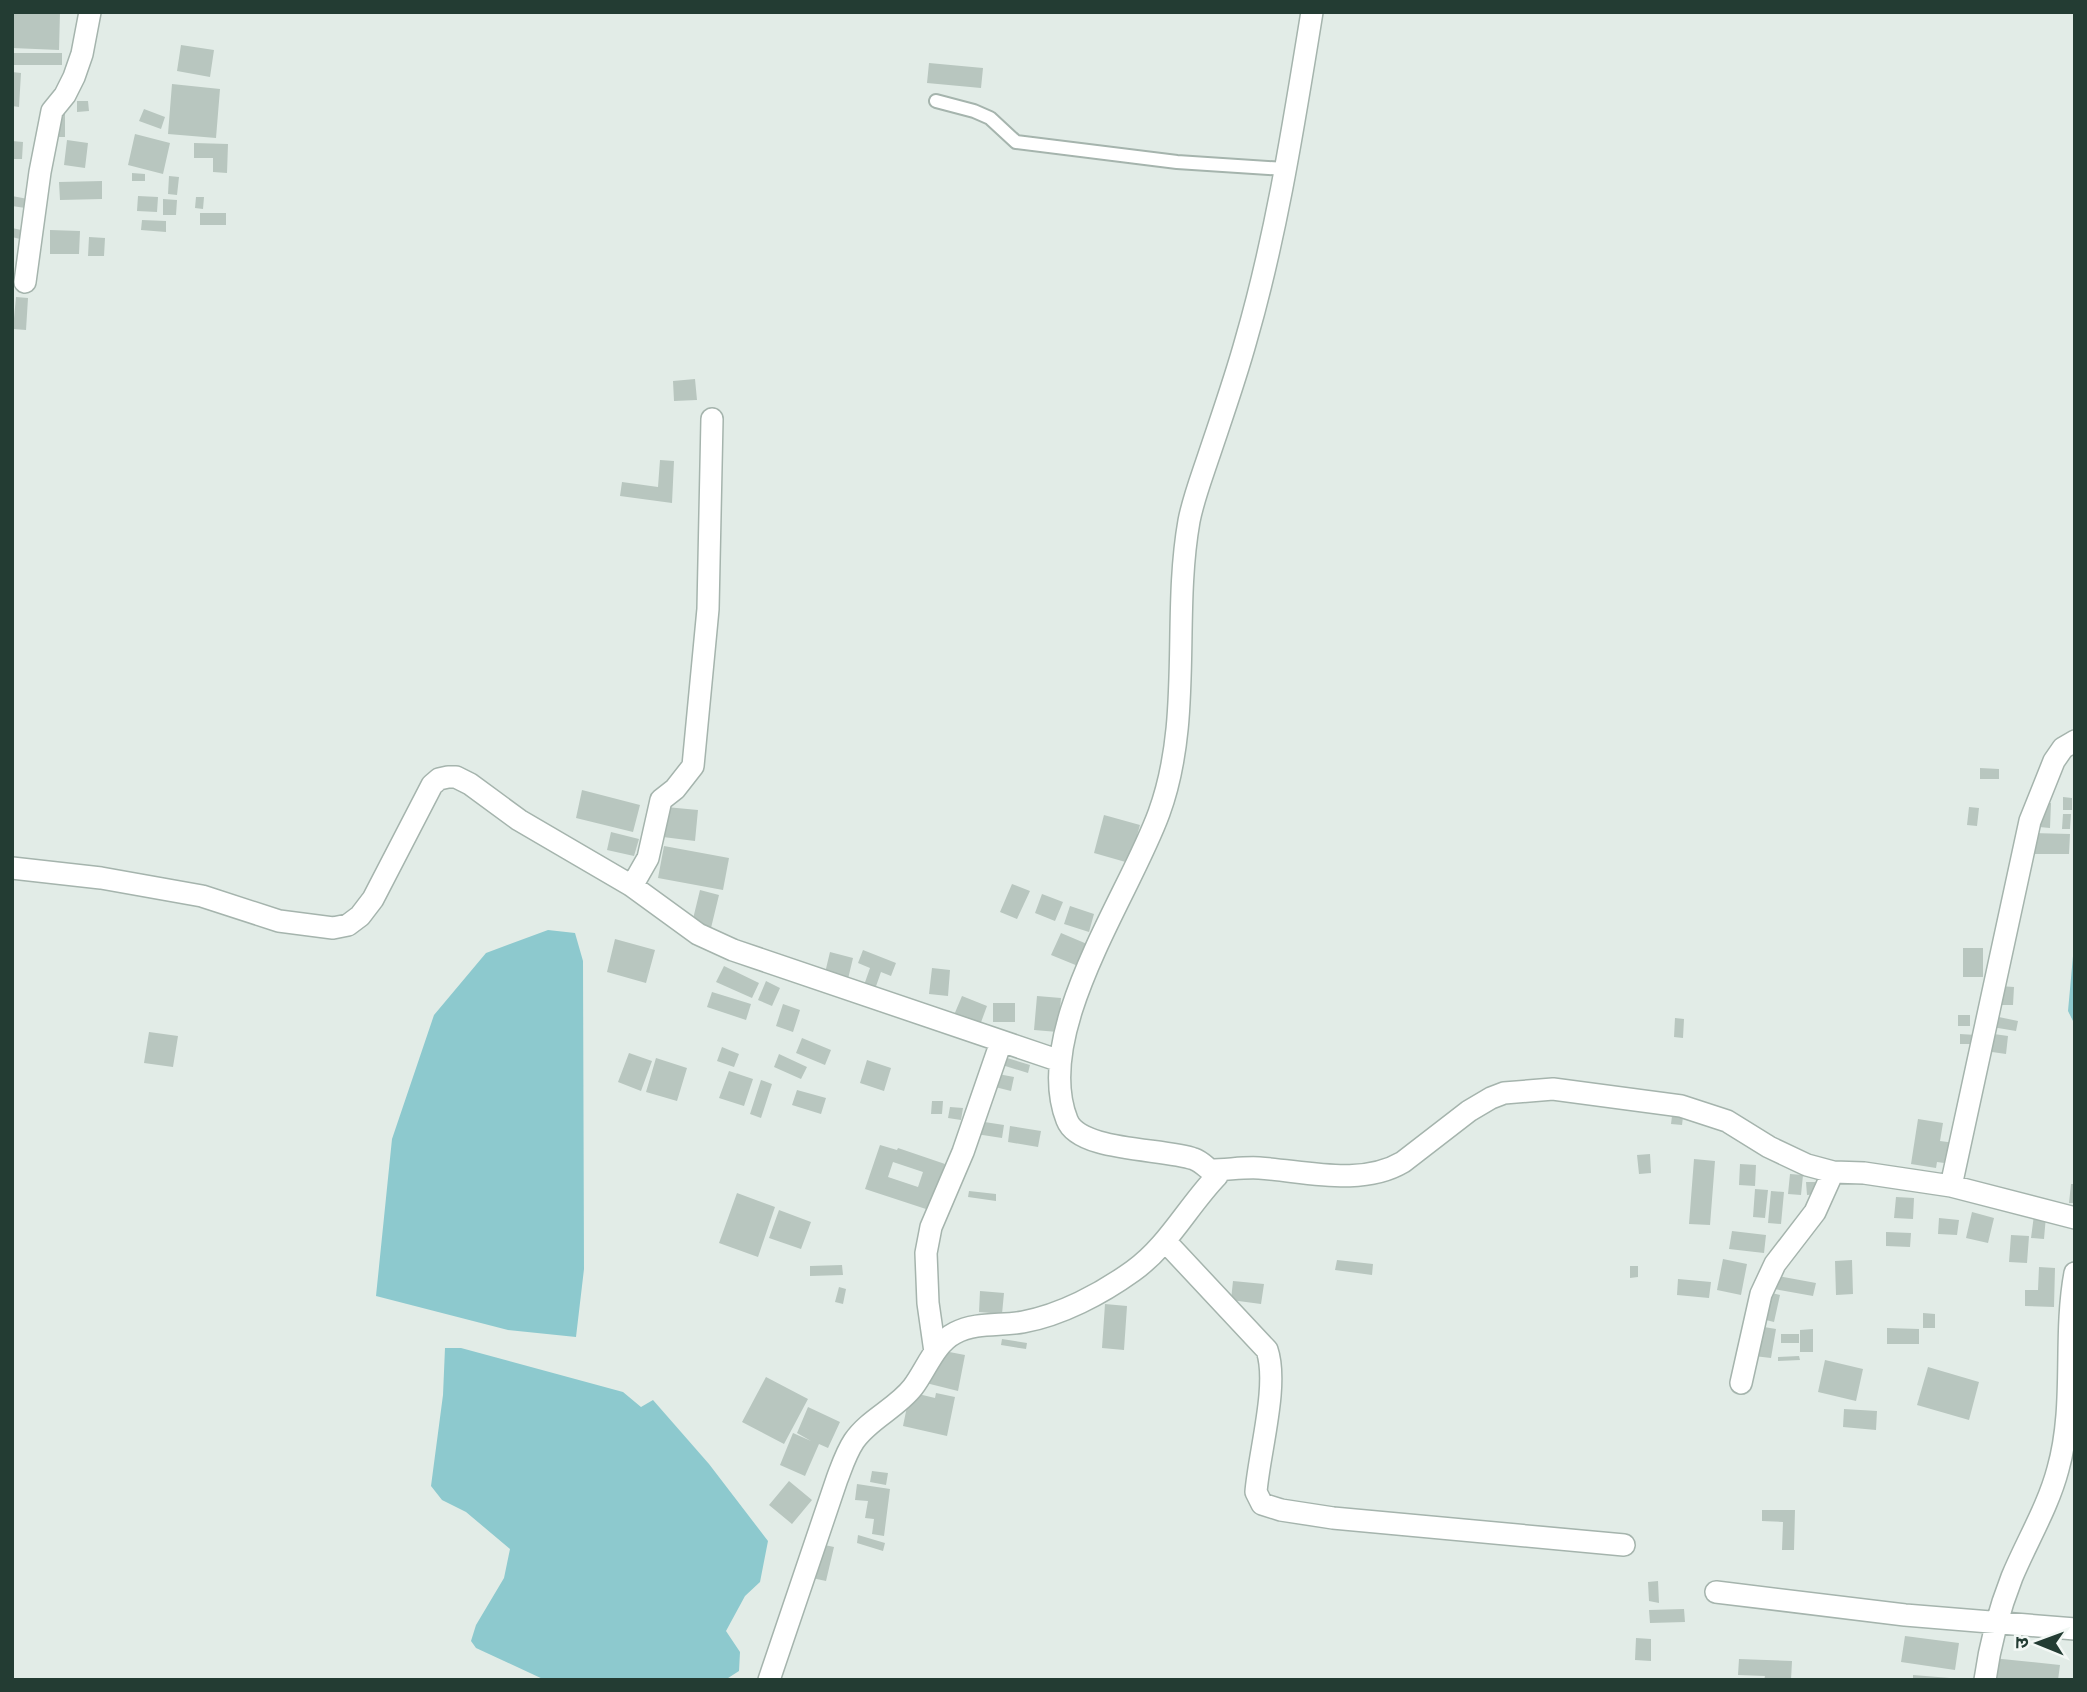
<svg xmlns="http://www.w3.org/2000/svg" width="2087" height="1692" viewBox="0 0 2087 1692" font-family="Karla,'Noto Sans Devanagari',sans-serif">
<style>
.water{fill:#8dc9ce}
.building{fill:#b8c6bf;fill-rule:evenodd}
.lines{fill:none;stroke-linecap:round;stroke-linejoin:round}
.lane-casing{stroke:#a5b4ad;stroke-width:16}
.street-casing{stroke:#a5b4ad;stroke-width:24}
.lane{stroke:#fff;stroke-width:12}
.street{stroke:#fff;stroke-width:21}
</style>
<rect width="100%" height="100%" fill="#e2ece7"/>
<path class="water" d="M548 930 575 933 583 961 584 1269 576 1337 508 1330 376 1296 392 1139 434 1015 486 953Z
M2075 934V1025L2068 1011Z
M445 1348H461L623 1392 641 1407 653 1400 709 1464 768 1541 760 1582 745 1596 726 1631 740 1652 739 1671 725 1680H545L476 1648 471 1641 476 1625 504 1578 510 1549 466 1512 442 1500 431 1486 443 1395Z"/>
<path class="building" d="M12 12H60L59 50 12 48Z
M181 45 214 50 210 77 177 71Z
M12 53H62V65H12Z
M929 63 983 68 981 88 927 83Z
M12 72 21 73 19 107 12 106Z
M172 84 220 89 216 138 168 134Z
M77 101H88L89 111 77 112Z
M144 109 165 117 161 129 139 121Z
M56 113H65V137H56Z
M135 134 170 143 163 174 128 165Z
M67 140 88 143 85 168 64 165Z
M12 141 23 142 22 159H12Z
M194 143 228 144 227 173 213 172V158H194Z
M132 173 145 174V181H132Z
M169 176 179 177 177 195 168 194Z
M102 181V199L60 200 59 182Z
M12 196 33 200 32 209 12 206Z
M138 196 158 197 157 212 137 211Z
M196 197H204L203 209 195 208Z
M163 199 177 200 176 215H163Z
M200 213H226V225H200Z
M142 220 166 221V232L141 230Z
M12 228 26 231 24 240 12 237Z
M50 230 80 231 79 254H50Z
M89 237 105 238 104 256H88Z
M16 297 28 298 26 330 13 329Z
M695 379 697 400 674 401 673 381Z
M660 460 674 461 672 503 620 496 622 482 658 487Z
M1980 768 1999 769V779H1980Z
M582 790 640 805 633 832 576 818Z
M2063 797 2072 798V810H2063Z
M2040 802 2051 803 2050 828 2039 827Z
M666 807 698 810 695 841 663 837Z
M1969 807 1979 808 1977 826 1967 825Z
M2063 814H2071L2070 829H2062Z
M1104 815 1140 825 1129 863 1094 853Z
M611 832 639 839 634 856 607 850Z
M2031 833 2070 834 2069 854H2031Z
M664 846 729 858 723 890 658 878Z
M1012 884 1030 891 1017 919 1000 912Z
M700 890 719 895 711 928 692 923Z
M1042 894 1063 902 1055 921 1035 913Z
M1070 906 1094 914 1089 932 1064 924Z
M1061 933 1087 944 1078 966 1051 955Z
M615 939 655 950 646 983 607 972Z
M1963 948H1983V977H1963Z
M863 950 896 963 891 976 881 972 874 992 863 988 870 968 858 963Z
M830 952 853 958 847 983 824 977Z
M724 966 759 983 752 998 716 982Z
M932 968 950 970 948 996 929 994Z
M766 981 780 988 772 1006 758 1000Z
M1999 986 2014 987 2013 1005H1999Z
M712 992 751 1004 746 1020 707 1007Z
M962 996 987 1006 980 1025 954 1015Z
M1037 996 1061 998 1058 1032 1034 1030Z
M993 1003H1015V1022H993Z
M783 1004 800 1010 793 1032 776 1026Z
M1958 1015H1970V1026H1958Z
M1994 1016 2018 1021 2016 1031 1992 1027Z
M1675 1018 1684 1019 1683 1038 1674 1037Z
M149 1032 178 1036 173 1067 144 1063Z
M1987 1033 2008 1036 2006 1054 1985 1051Z
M1960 1034 1976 1035V1044H1960Z
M802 1038 831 1050 825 1065 796 1053Z
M722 1047 739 1054 734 1067 717 1061Z
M629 1053 652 1061 641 1091 618 1082Z
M779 1054 807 1067 801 1079 774 1067Z
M1004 1057 1030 1065 1028 1073 1002 1065Z
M656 1058 687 1068 677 1101 646 1092Z
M867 1060 891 1068 884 1091 860 1083Z
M729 1071 753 1079 744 1106 719 1098Z
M998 1074 1014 1077 1011 1091 995 1087Z
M761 1080 772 1084 761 1118 750 1114Z
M797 1090 826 1098 821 1114 792 1105Z
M932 1101H943L942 1114H931Z
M950 1107 963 1108 961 1120 948 1118Z
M1672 1116 1683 1117 1682 1125 1671 1124Z
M1918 1119 1943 1123 1940 1141 1955 1143 1952 1164 1937 1162 1936 1168 1911 1164Z
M978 1121 1004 1125 1002 1138 976 1134Z
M1010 1126 1041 1131 1038 1147 1008 1142Z
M880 1145 897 1150 898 1148 945 1164 929 1210 865 1189ZM893 1162 923 1172 918 1187 888 1177Z
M1650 1154 1651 1173 1639 1174 1637 1155Z
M1694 1159 1715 1161 1710 1225 1689 1224Z
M1740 1164 1756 1165 1755 1186 1739 1185Z
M1790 1174 1803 1175 1801 1195 1788 1194Z
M1806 1182H1815L1816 1194 1807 1195Z
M2071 1184H2075V1203H2069Z
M1755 1189 1768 1190 1765 1218 1753 1217Z
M969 1191 996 1194V1201L968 1197Z
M1771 1191 1784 1192 1781 1224 1768 1223Z
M737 1193 775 1207 758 1257 719 1243Z
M1896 1197 1914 1198 1913 1219 1894 1218Z
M779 1210 811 1222 801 1249 769 1238Z
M1972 1212 1994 1218 1988 1243 1966 1238Z
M2034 1215 2046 1216 2044 1239 2031 1238Z
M1939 1218 1959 1220 1957 1235 1938 1234Z
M1732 1231 1766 1235 1764 1253 1729 1249Z
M1886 1232 1911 1233 1910 1247 1886 1246Z
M2011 1235 2029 1236 2027 1263 2009 1262Z
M1723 1259 1747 1264 1741 1295 1717 1290Z
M1337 1260 1373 1264 1372 1275 1335 1270Z
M1852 1260 1853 1294 1836 1295 1835 1261Z
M842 1265 843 1275 810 1276V1266Z
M1630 1266H1638V1277L1630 1278Z
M2039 1267 2055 1268 2054 1307 2025 1306V1290H2038Z
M1772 1275 1816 1283 1813 1296 1769 1288Z
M1678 1279 1711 1282 1709 1298 1677 1295Z
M1233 1281 1264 1284 1261 1304 1231 1300Z
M839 1287 846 1289 843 1304 835 1302Z
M980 1291 1004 1293 1002 1314 979 1312Z
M1768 1292 1780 1295 1774 1322 1762 1319Z
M1105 1304 1127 1306 1124 1350 1102 1348Z
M1923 1313 1935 1314V1328H1923Z
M1758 1326 1776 1329 1771 1358 1754 1356Z
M1887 1328 1919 1329V1344H1887Z
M1813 1329V1352H1800V1330Z
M1781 1334H1799V1343H1781Z
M1002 1339 1027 1343 1026 1349 1001 1345Z
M939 1350 965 1355 958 1391 926 1383Z
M1799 1356 1800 1360 1778 1361V1357Z
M1825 1360 1863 1369 1856 1401 1818 1392Z
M1928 1367 1979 1382 1969 1420 1917 1405Z
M766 1377 808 1399 784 1444 742 1422Z
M910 1392 935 1398 936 1393 955 1397 947 1436 903 1426Z
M808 1407 840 1422 828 1448 819 1444 805 1476 780 1465 793 1433 811 1441 797 1433Z
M1844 1409 1877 1411 1876 1430 1843 1427Z
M872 1471 888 1473 886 1485 870 1482Z
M789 1481 812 1500 792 1524 769 1505Z
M857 1484 890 1489 884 1536 872 1534 874 1519 865 1518 868 1501 855 1500Z
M1762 1510H1795L1794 1550H1782L1783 1522 1762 1521Z
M858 1535 885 1543 883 1551 857 1543Z
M820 1544 834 1547 826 1581 812 1578Z
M1658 1581 1659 1603 1649 1601 1648 1582Z
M1684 1609 1685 1622 1650 1623 1649 1610Z
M1905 1636 1959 1643 1955 1670 1901 1662Z
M1636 1638 1651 1639V1661L1635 1660Z
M1992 1658 2060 1665 2058 1680H1989Z
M1739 1659 1792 1661 1791 1680H1764L1765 1676 1738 1675Z
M1913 1675 1950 1678V1680H1913Z"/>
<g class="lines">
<g class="lane-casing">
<path id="lane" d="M936 101 974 111 990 118 1016 142 1177 162 1285 169"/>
</g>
<g class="street-casing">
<path id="street" d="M25 282 40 172 52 111 65 95 74 77 82 54 90 12
M12 868 101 878 202 896 279 921 333 928 348 925 360 916 373 899 432 785 439 779 448 777H456L470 784 519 820 632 886 698 934 733 950 1060 1061
M632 886 648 858 661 800 675 789 693 766 708 609 712 419
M1210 1170C1205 1166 1200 1161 1194 1159 1164 1148 1079 1152 1067 1120 1032 1032 1129 896 1159 813 1193 720 1172 617 1189 521 1193 500 1201 479 1208 458 1221 419 1235 380 1246 340 1277 233 1294 122 1312 12
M1951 1186 2030 821 2054 761 2063 748 2075 741
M1165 1241 1267 1350C1279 1385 1259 1453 1256 1492L1262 1504 1281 1510 1333 1518 1624 1545
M935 1352 928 1303 926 1253 931 1227 963 1152 1001 1042
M1741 1383 1761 1294 1775 1264 1815 1212 1833 1172
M1716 1592 1905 1615 2075 1629
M769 1680 837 1479C842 1466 846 1453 854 1441 869 1419 897 1408 913 1387 926 1370 935 1343 955 1333 976 1322 1000 1326 1023 1322 1061 1315 1101 1294 1133 1271 1168 1246 1188 1206 1217 1176L1210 1170C1227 1170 1243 1167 1259 1168 1305 1171 1361 1187 1403 1162L1469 1111 1491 1098 1504 1093 1553 1089 1681 1106 1727 1121 1769 1147 1807 1165 1833 1172 1864 1173 1951 1186 2075 1218
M1985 1680C1990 1644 1999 1610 2012 1577 2027 1541 2048 1507 2058 1469 2076 1405 2063 1338 2075 1273"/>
</g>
<use href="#lane" class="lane"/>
<use href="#street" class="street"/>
</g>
<rect width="2087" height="1692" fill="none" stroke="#233c33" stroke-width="28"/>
<g transform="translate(2038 1643) rotate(271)" stroke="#f3f8f5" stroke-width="5" paint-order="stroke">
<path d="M0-5L12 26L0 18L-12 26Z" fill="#233c33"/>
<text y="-10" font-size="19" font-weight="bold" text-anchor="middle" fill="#233c33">उ</text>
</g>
</svg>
